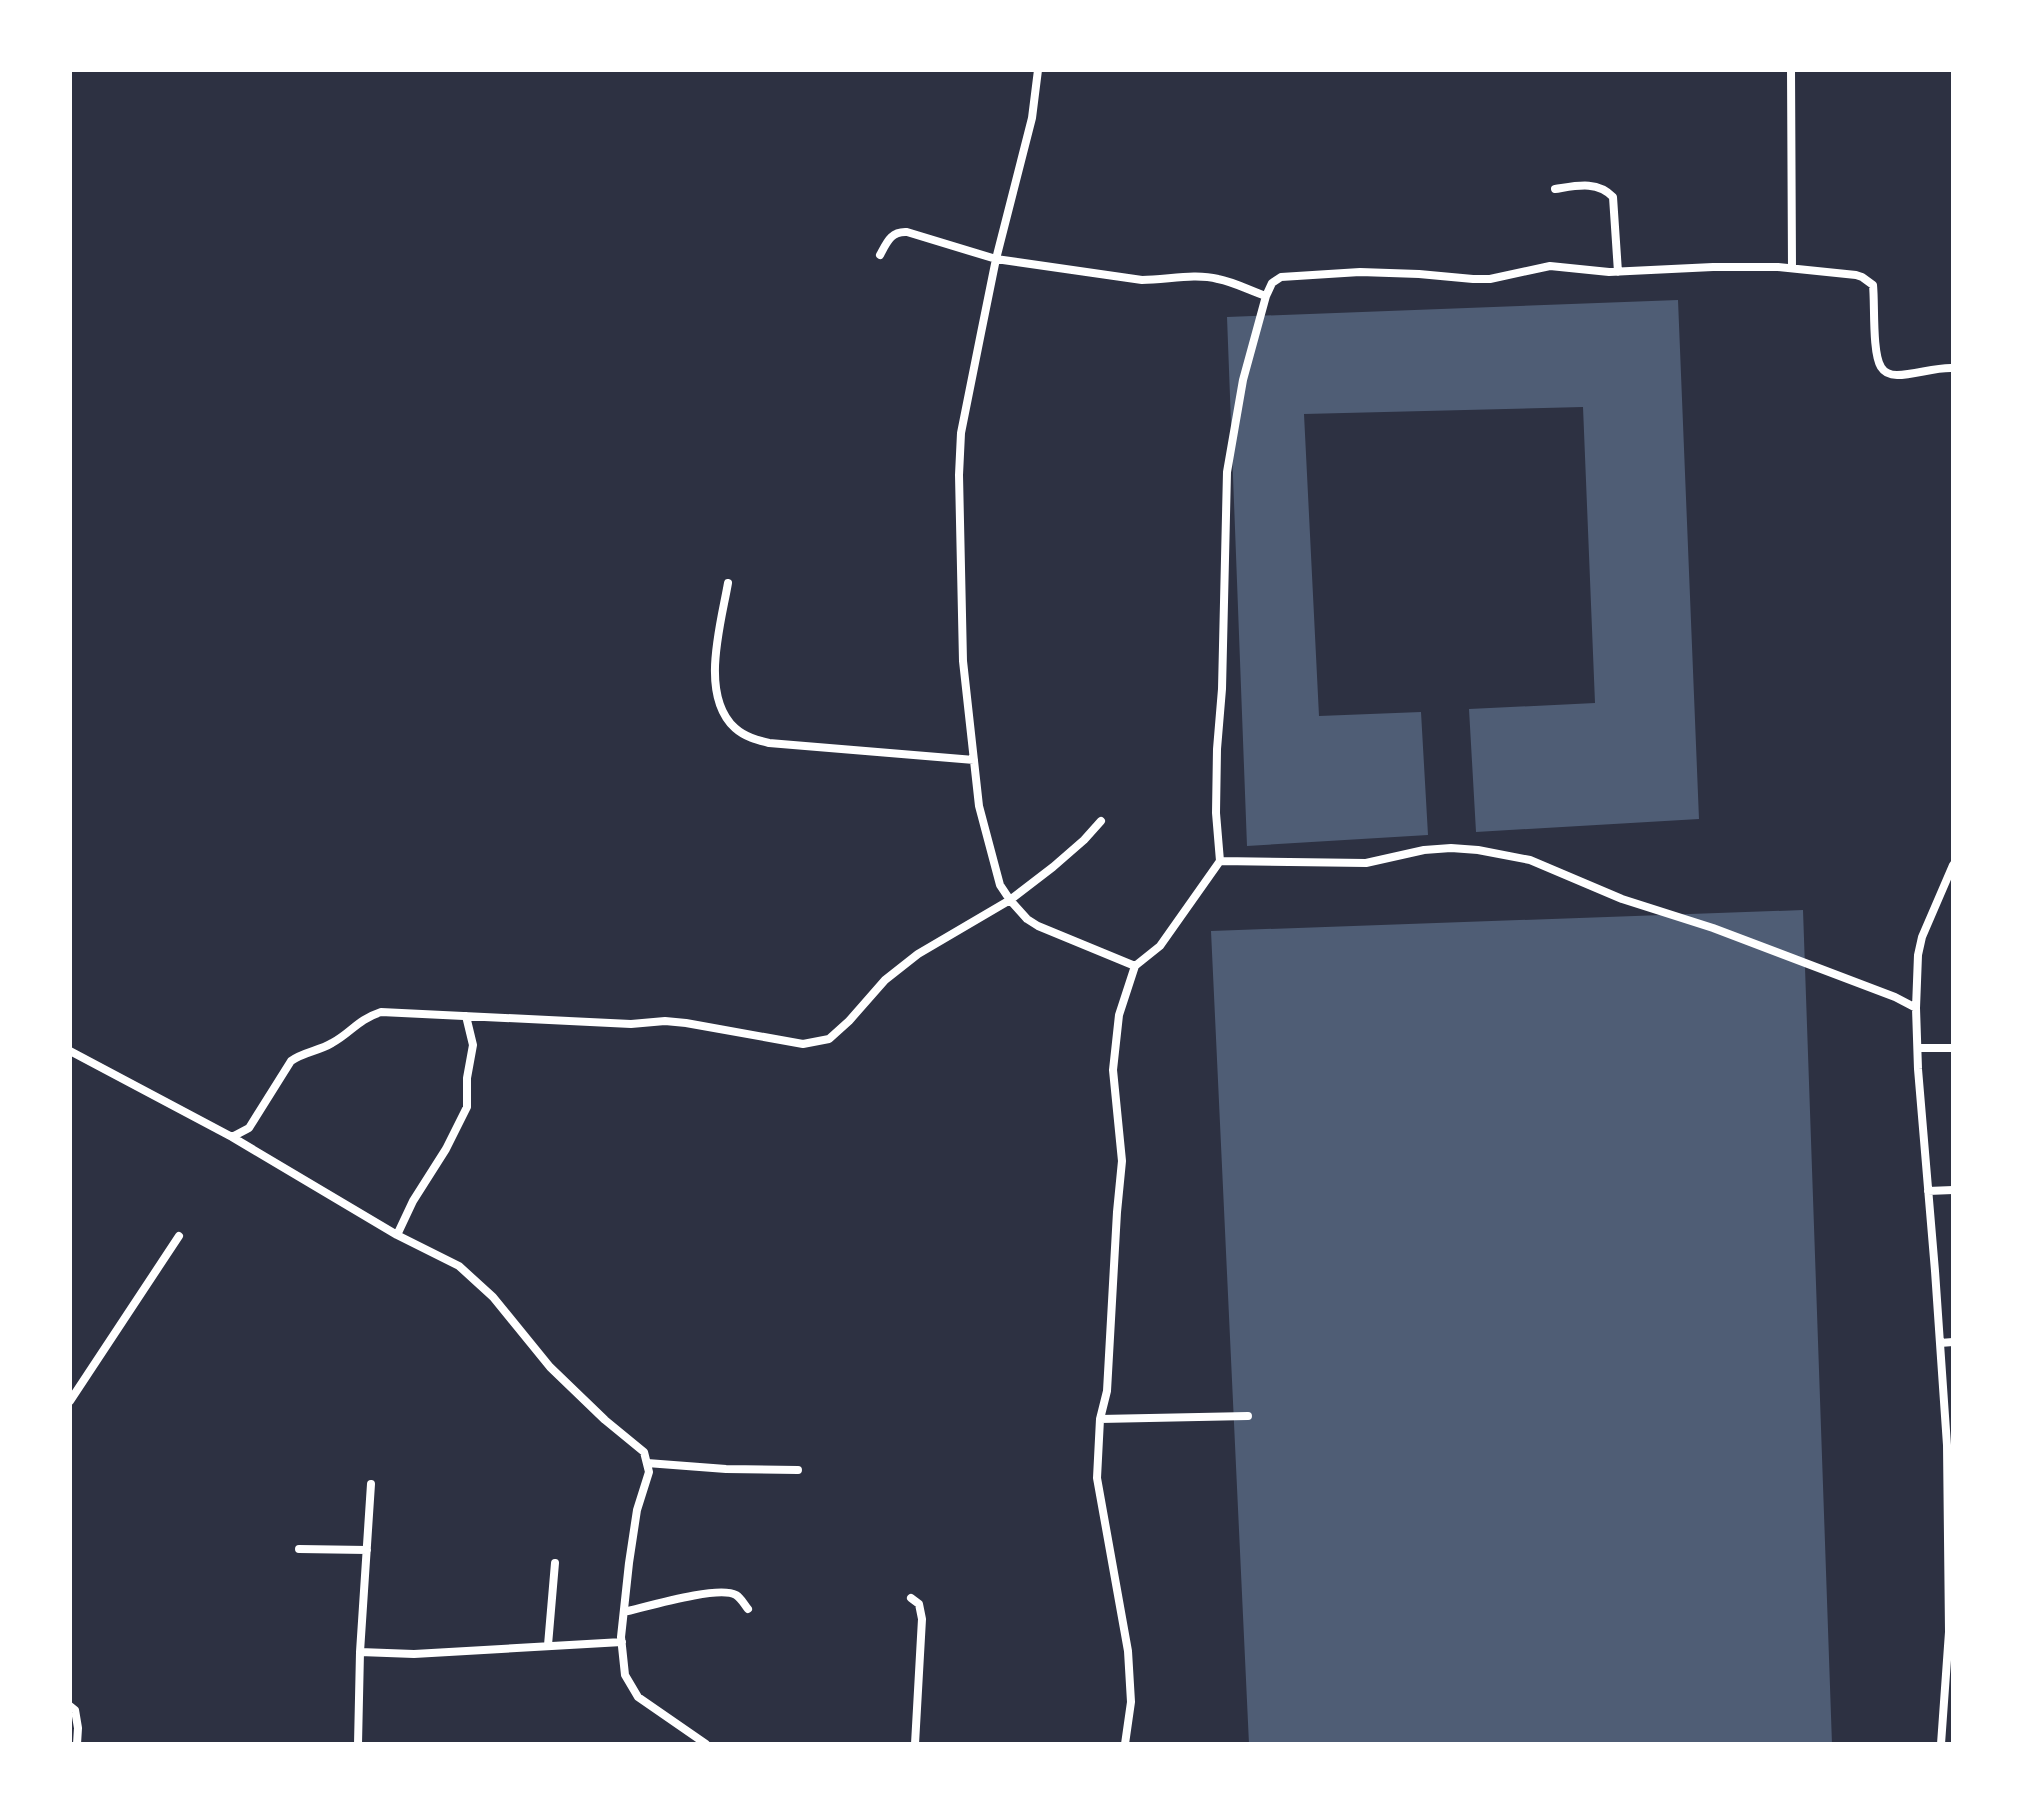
<svg xmlns="http://www.w3.org/2000/svg" width="2023" height="1814" viewBox="0 0 2023 1814" font-family="'Roboto Serif',serif">
<style>
.water{fill:#4f5d75}
.lines{fill:none;stroke-linecap:round;stroke-linejoin:round}
.minor{stroke:#fff;stroke-width:8}
</style>
<rect width="100%" height="100%" fill="#2d3142"/>
<path class="water" d="M1678 300 1699 819 1476 832 1469 709 1595 703 1583 407 1304 414 1319 716 1421 712 1428 835 1247 846 1227 317Z
M1803 910 1832 1744H1249L1211 931Z"/>
<g class="lines">
<path class="minor" d="M1038 70 1032 118 996 259 981 333 961 433 959 475 963 661 979 806 1000 885 1010 900 1027 919 1038 926 1135 966 1119 1015 1113 1070 1122 1161 1117 1212 1107 1391 1100 1419 1097 1478 1128 1651 1131 1702 1125 1744
M1791 70 1792 268
M1555 189C1575 186 1597 180 1613 197L1618 272
M880 255C887 242 891 231 907 232L996 259 1142 280C1167 280 1194 273 1218 279 1234 282 1251 291 1266 296
M728 583C721 624 699 695 735 728 745 737 757 740 769 743L974 760
M1220 861 1366 863 1424 850 1451 848 1478 850 1530 860 1622 899 1713 928 1895 997 1916 1008 1918 1069 1935 1271 1947 1445 1949 1632 1941 1744
M1135 966 1160 946 1220 861 1216 813 1217 749 1222 689 1227 472 1243 380 1266 296 1272 283 1281 277 1360 272 1419 274 1473 279H1490L1550 266 1609 272 1713 267H1778L1856 275 1862 277 1873 285C1875 304 1872 353 1881 367 1884 372 1890 375 1897 375 1915 375 1935 367 1953 368
M1916 1008 1918 955 1922 937 1953 865
M1918 1048H1953
M70 1051 232 1137 397 1235 459 1266 493 1297 550 1367 605 1420 644 1452 649 1472 637 1510 629 1563 621 1637 625 1675 638 1697 706 1744
M232 1137 249 1128 291 1061C303 1052 319 1051 332 1043 352 1032 357 1020 381 1012L631 1024 665 1021 686 1023 803 1044 829 1039 849 1021 885 980 918 954 1010 900 1053 867 1084 840 1101 821
M1928 1191 1953 1190
M397 1235 413 1201 446 1149 467 1107V1078L473 1045 466 1016
M1940 1343 1953 1342
M70 1401 179 1236
M1100 1419 1248 1416
M647 1463 726 1469 798 1470
M371 1484 360 1652 414 1654 622 1642
M299 1549 367 1550
M911 1598 919 1604 922 1619 915 1744
M624 1612C646 1607 718 1585 736 1595 741 1598 744 1604 748 1609
M548 1645 555 1563
M70 1706 75 1710 78 1728 77 1744
M358 1744 360 1652"/>
</g>
<rect width="2023" height="1814" fill="none" stroke="#ffffff" stroke-width="144"/>
</svg>
